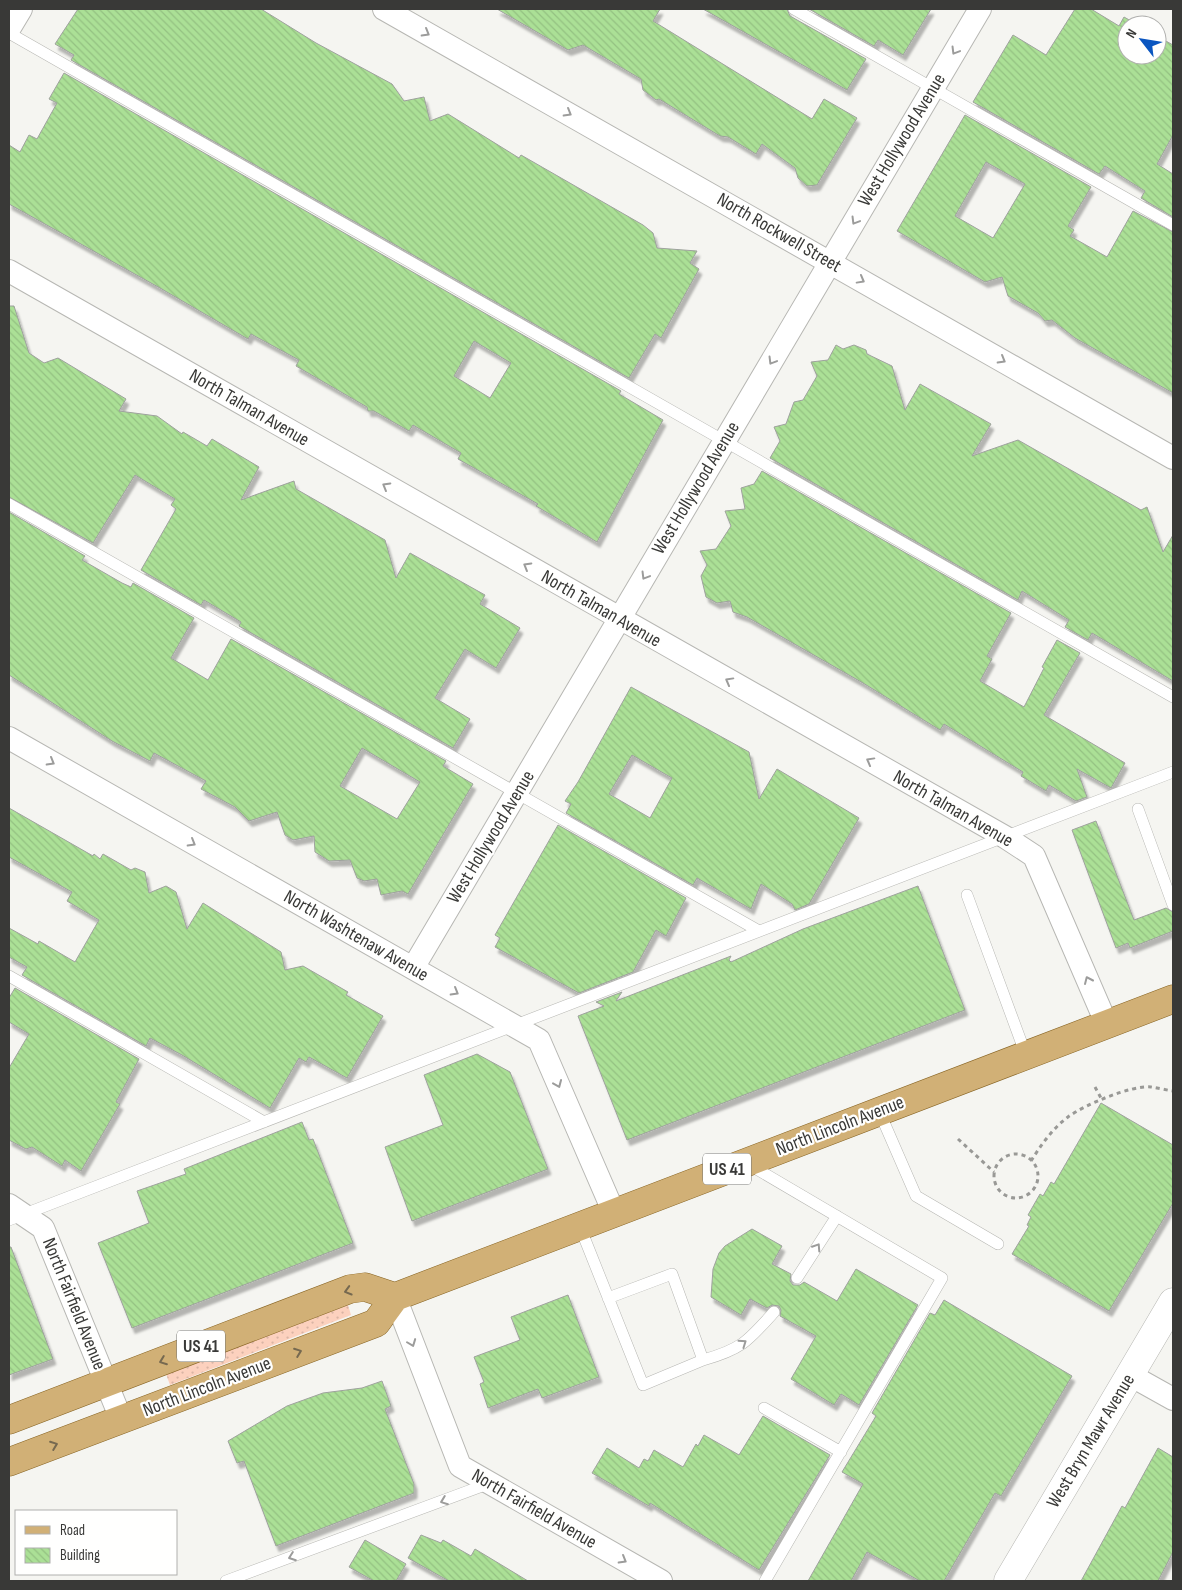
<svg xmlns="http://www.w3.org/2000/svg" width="1182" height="1590" viewBox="0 0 1182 1590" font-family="'Sofia Sans Condensed',sans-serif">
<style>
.garden{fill:url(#garden-dots)}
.building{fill:url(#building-back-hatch);stroke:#9ea19d;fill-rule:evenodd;filter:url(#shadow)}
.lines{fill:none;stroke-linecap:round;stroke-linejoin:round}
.service-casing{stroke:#b7b7b3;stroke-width:12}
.minor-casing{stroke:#b7b7b3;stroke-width:24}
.tertiary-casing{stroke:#b7b7b3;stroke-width:29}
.primary-casing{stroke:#886525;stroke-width:29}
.path{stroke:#999996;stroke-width:3;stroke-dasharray:4 4;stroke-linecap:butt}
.service{stroke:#fff;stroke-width:11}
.minor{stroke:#fff;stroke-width:22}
.tertiary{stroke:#fff;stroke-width:28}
.primary{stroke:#d1b076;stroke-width:28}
.oneway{stroke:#9c9c9b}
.oneway2{stroke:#766950}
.labels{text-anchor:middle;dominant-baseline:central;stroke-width:4.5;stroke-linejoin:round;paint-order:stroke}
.shield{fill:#fffffe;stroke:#747473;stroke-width:1}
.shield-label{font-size:18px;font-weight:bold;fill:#393937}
.street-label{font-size:19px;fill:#393937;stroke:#fffffe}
</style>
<defs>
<pattern id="garden-dots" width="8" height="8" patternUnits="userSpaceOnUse" patternTransform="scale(1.25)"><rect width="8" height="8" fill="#fcd1be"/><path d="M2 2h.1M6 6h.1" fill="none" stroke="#d9b4a4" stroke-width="1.8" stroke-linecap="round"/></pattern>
<pattern id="building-back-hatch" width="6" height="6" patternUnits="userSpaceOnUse" patternTransform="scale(1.25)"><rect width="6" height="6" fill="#abe096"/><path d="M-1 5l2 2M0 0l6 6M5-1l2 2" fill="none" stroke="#94c182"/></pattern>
<filter id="shadow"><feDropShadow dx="3" dy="5.5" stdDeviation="1" flood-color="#0004"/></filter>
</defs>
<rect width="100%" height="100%" fill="#f5f5f1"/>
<path class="garden" d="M348 1305 351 1315 170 1385 166 1374Z"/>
<path class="building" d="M78 9H261L316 43 392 84 404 101 424 97 430 121 448 114 519 158 521 155 643 225 653 233 657 248 697 251 690 263 699 269 661 338 655 334 629 378 71 60 74 55 55 44Z
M497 9H660L653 21 812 119 824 99 857 118 817 185 807 186 798 178 795 168 762 144 756 154 728 137 720 136 659 99 656 100 643 90 641 79 583 45 568 50Z
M703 9H787L790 16 866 59 847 90Z
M809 9H931L903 55 878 40 874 46Z
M1075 9H1091L1119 26 1124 17 1138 25H1127V55H1157V36L1173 45V135L1157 164 1173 174V217L1141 198 1145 191 1105 166 1099 174 973 102 1013 35 1046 55Z
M64 73 621 391 619 394 663 420 597 542 536 506 538 504 458 459 461 453 413 425 409 431 374 411H368L367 407 296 366 299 360 251 334 248 339 160 288 9 204V145L20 152 29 135 37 139 57 103 49 99ZM474 341 511 363 490 398 454 376Z
M965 115 1091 187 1068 226 1074 230 1070 236 1107 257 1133 211 1173 232V393L1075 338 1052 320 1045 321 1038 313 1008 296 1002 277 985 282 897 231ZM986 162 1025 184 993 238 955 216Z
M9 306H14L29 353 44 363 58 358 126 399 119 411 157 416 182 434 183 432 207 446 212 439 259 467 241 500 294 481 296 489 385 540 396 578 410 553 485 595 480 604 520 628 496 668 465 649 435 698 470 719 453 748 239 626 241 622 204 600 201 605 141 570 176 509 171 505 175 499 135 475 93 543 9 497Z
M836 345 843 349 854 345 866 350 867 354 892 366 905 410 920 384 991 424 972 456 1018 440 1141 510 1147 507 1163 552 1173 535V681L1092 633 1088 640 1065 627 1069 620 1022 591 1018 600 770 458 780 441 774 427 786 424 794 402 803 400 817 376 811 362 828 360Z
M762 471 1011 613 987 656 992 659 980 681 1024 707 1044 668 1042 667 1057 640 1080 653 1044 715 1125 763 1111 788 1077 769 1087 797 1076 801 1049 785 1046 791 1021 776 1023 772 944 724 940 730 863 683 747 617 733 612 730 601 717 603 706 597 701 576 707 565 700 551 716 549 731 526 725 511 745 509 741 488 754 484Z
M9 512 85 556 82 560 122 583 131 587 133 583 194 618 171 658 208 680 231 639 446 761 443 766 473 784 408 894 402 891 381 895 377 879 364 881 357 878 350 860 329 861 315 852 314 836 293 840 285 835 277 812 249 821 235 807 201 789 206 781 154 753 150 761 112 741 9 675ZM362 748 420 782 397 819 340 786Z
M631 687 749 752 759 799 777 769 859 818 809 904 795 910 792 904 761 884 751 909 697 878 693 885 566 813 571 804 565 801 578 782ZM632 755 672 778 650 818 609 794Z
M9 808 93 856 94 854 100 859 103 854 131 870 135 868 145 872 149 893 166 886 176 892 187 929 203 903 281 952 285 970 303 966 348 992 346 995 383 1016 347 1078 309 1057 306 1062 299 1058 270 1108 182 1055 150 1038 146 1046 22 975 27 967 9 957V928L38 944 39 941 75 962 99 920 67 901 72 892 9 857Z
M1096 821 1134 920 1166 908 1173 912V931L1130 948 1128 943 1116 948 1072 830Z
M558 825 686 898 666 936 656 930 633 972 579 993 495 947 500 938 495 935Z
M918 886 965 1010 627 1140 578 1016 604 1006 596 1002 622 992 616 1001 731 956 729 960 731 962 803 929Z
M15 988 139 1059 116 1102 120 1104 81 1171 65 1160 62 1166 32 1147 26 1149 9 1140V1068L29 1034 9 1022V998Z
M477 1054 510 1072 548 1169 412 1221 385 1147 443 1125 424 1075Z
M1101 1103 1173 1145V1203L1109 1311 1012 1254 1029 1226 1027 1225 1031 1217 1028 1215 1040 1194 1043 1196 1051 1182 1054 1184Z
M302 1122 309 1140 313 1139 353 1243 132 1328 98 1243 149 1223 137 1191 186 1174 184 1169Z
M752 1229 782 1246 772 1264 791 1274 790 1281 793 1285H800L804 1282 837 1301 856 1269 918 1305 859 1405 841 1394 834 1405 791 1379 816 1336 780 1316 781 1310 779 1306 772 1305 767 1308 750 1299 741 1315 711 1297 713 1269 719 1253 725 1246Z
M9 1247H11L53 1359 9 1375Z
M568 1295 599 1377 542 1398 538 1389 488 1408 480 1384 484 1382 474 1357 520 1340 511 1317Z
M944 1300 1072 1376 1001 1496 995 1493 944 1581H920L867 1552 851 1581H808L863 1484 842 1472 876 1416 872 1413 930 1313 935 1315Z
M382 1381 391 1406 385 1409 414 1484V1493L276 1546 244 1461 237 1463 228 1441 287 1406 323 1393 362 1388Z
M763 1416 830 1455 759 1570 650 1503 649 1506 592 1473 607 1448 639 1468 644 1459 648 1461 654 1450 683 1467 696 1444 698 1446 704 1435 739 1455Z
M1158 1448 1173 1457V1552L1158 1581H1081L1122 1506 1125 1508Z
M421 1535 441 1543 443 1540 471 1556 475 1549 528 1581H449L408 1558Z
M365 1540 406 1564 396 1581H374L349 1567Z"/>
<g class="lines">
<g class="service-casing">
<path id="service" d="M794 9 1173 225
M9 33 1173 697
M9 504 759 931
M1138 809 1173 905
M967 895 1026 1055
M9 976 264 1122
M879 1111 916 1196 998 1244
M748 1164 942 1278 765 1581
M9 1220 1173 772
M580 1227 643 1385 703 1360 672 1274 608 1298
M797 1278 837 1216
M703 1360C742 1349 748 1341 774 1312
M764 1408 841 1452
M226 1581 490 1483"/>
</g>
<g class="minor-casing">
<path id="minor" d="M384 9 1173 458
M9 29 21 9
M9 271 1005 837 1034 856 1107 1025
M9 738 539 1040 614 1213
M413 968 980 9
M9 1205 43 1228 121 1419
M395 1297 460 1466 661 1581
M1130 1375 1173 1399"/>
</g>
<g class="tertiary-casing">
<path id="tertiary" d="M1008 1581 1173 1302"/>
</g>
<g class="primary-casing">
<path id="primary" d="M9 1420 350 1289 365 1287 395 1297
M9 1462 376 1323 395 1297 1173 999"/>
</g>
<path class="path" d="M1095 1087 1102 1100
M958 1139 994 1172
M994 1176a22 22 0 1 1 44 0a22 22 0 1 1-44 0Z
M1031 1161C1041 1145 1053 1128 1068 1117 1084 1105 1131 1085 1151 1087 1158 1088 1166 1090 1173 1091"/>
<use href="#service" class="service"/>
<use href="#minor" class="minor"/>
<use href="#tertiary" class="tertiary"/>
<use href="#primary" class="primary"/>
</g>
<defs><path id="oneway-chevron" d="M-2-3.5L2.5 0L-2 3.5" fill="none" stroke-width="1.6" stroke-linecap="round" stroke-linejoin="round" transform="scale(1.25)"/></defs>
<g class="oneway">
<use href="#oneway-chevron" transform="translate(426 33) rotate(30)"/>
<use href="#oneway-chevron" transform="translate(955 51) rotate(121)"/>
<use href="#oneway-chevron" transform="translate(568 113) rotate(30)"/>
<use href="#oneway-chevron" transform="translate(855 221) rotate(121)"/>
<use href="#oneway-chevron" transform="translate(861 280) rotate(29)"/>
<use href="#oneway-chevron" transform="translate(1002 360) rotate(30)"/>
<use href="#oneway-chevron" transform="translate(772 361) rotate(121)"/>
<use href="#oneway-chevron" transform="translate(386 486) rotate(-150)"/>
<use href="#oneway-chevron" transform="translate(527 566) rotate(-150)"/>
<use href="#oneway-chevron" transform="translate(645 576) rotate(121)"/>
<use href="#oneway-chevron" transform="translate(729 681) rotate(-151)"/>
<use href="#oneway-chevron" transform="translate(870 761) rotate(-151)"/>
<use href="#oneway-chevron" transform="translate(51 762) rotate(30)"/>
<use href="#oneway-chevron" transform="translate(192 843) rotate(30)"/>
<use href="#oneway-chevron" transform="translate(1088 980) rotate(-114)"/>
<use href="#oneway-chevron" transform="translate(455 992) rotate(30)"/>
<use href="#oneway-chevron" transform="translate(558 1084) rotate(67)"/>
<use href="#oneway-chevron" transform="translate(817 1247) rotate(-57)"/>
<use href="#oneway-chevron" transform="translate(412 1343) rotate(69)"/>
<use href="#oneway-chevron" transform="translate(743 1343) rotate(-35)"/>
<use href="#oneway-chevron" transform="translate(444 1501) rotate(159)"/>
<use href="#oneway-chevron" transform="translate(292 1557) rotate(160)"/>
<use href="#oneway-chevron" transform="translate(623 1560) rotate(30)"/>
</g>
<g class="oneway2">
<use href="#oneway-chevron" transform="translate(348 1291) rotate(164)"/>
<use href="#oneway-chevron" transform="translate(298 1352) rotate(-21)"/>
<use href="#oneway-chevron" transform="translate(163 1361) rotate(159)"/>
<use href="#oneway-chevron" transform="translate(54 1445) rotate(-21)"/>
</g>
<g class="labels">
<g class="shield">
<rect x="703" y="1153.5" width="48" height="31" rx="4"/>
<rect x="177" y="1330.5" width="48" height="31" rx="4"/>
</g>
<g class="shield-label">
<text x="727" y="1169">US 41</text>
<text x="201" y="1346">US 41</text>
</g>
<g class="street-label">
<text transform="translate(902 140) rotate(-59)">West Hollywood Avenue</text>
<text transform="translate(779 233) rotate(30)">North Rockwell Street</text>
<text transform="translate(249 408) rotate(30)">North Talman Avenue</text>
<text transform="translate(696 488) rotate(-59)">West Hollywood Avenue</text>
<text transform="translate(601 609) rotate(30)">North Talman Avenue</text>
<text transform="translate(953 809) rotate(30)">North Talman Avenue</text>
<text transform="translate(491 837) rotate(-59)">West Hollywood Avenue</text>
<text transform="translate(356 936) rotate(30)">North Washtenaw Avenue</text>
<text transform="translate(840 1126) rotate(-21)">North Lincoln Avenue</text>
<text transform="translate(74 1304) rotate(68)">North Fairfield Avenue</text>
<text transform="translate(207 1387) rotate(-21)">North Lincoln Avenue</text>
<text transform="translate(1091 1441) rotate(-59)">West Bryn Mawr Avenue</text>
<text transform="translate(534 1509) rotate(30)">North Fairfield Avenue</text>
</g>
</g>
<rect width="1182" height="1590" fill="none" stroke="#393937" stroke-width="20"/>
<rect x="15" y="1510" width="162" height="65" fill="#fffffe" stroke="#b0b0ae"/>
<rect x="25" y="1526" width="25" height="8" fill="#d1b076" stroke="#b0b0ae"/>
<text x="60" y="1535" font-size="15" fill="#393937">Road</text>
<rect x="25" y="1548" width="25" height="15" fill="url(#building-back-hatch)" stroke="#b0b0ae"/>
<text x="60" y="1560" font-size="15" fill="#393937">Building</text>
<g transform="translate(1142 40) rotate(301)"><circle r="24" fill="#fffffe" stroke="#b0b0ae"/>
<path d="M0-4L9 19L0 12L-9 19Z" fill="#0b56c0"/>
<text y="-8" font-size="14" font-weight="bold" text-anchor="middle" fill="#393937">N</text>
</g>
</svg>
